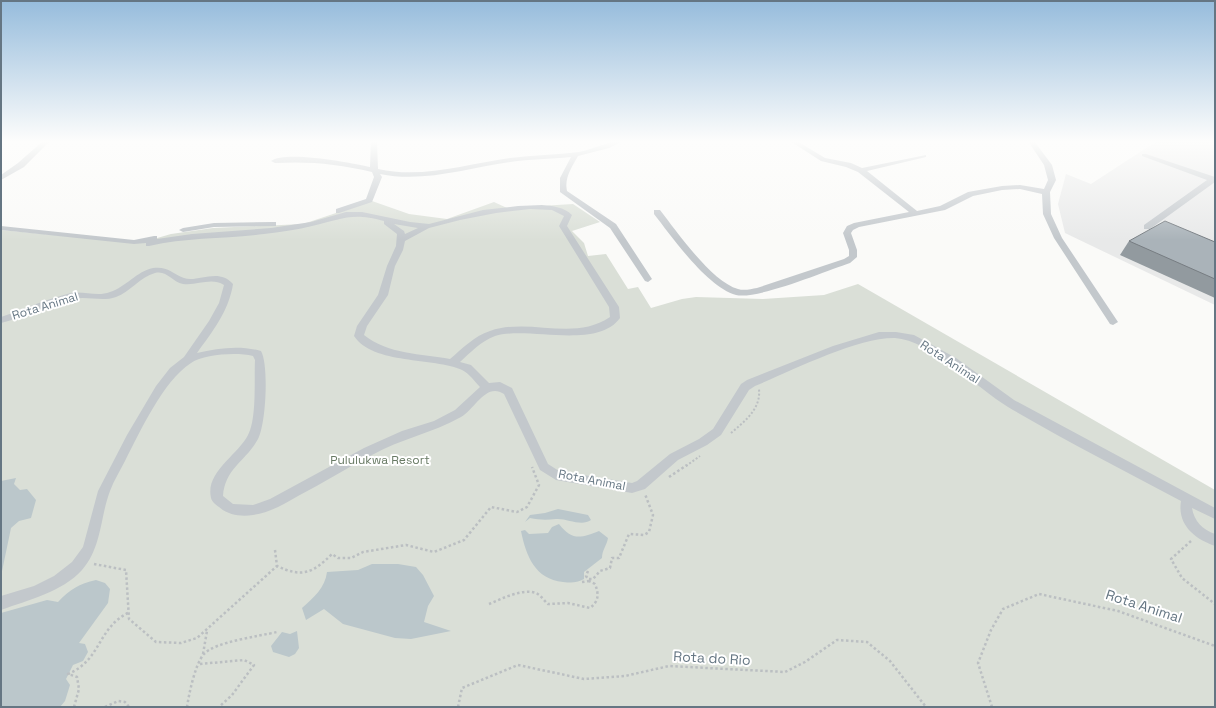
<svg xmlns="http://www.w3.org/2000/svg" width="1216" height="708" viewBox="0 0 1216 708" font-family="'Space Grotesk',sans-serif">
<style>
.built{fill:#e8e9e9}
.green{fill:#dadfd7}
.water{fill:#bbc7cb}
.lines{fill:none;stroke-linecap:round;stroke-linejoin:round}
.path-far1{stroke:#bbbfc2;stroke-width:2;stroke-dasharray:2 2;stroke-linecap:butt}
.path{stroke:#bbbfc2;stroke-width:2.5;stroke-dasharray:2.5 2.5;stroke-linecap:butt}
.street{fill:#c3c8cc;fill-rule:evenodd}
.wall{fill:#929a9f}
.building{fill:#aab3b9;stroke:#777d82}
.labels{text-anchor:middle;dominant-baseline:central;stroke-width:4;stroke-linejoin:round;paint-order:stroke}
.street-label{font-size:12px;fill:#657683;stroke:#fff}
.park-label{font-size:12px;fill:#687a64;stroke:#fff}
.near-street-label{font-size:14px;fill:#657683;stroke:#fff}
</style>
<rect width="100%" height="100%" fill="#fafaf8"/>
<path class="built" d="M1157 141H1215V305L1065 233 1058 204 1066 174 1091 184Z"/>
<path class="green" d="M372 201 409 214 447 219 494 202 507 208 573 204 600 222 572 231 584 243 588 256 606 254 628 289 638 287 651 308 682 299 696 297 763 299 824 295 858 284 1215 490V707H1V230L140 243 171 234 213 228 303 224Z"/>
<path class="water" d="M16 478 14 484 20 490 27 489 36 500 31 518 19 521 11 528 1 576V481Z
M558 509 588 515 591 520C581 527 567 518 556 519 547 520 539 520 530 518L525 522 530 515 545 513Z
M559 524C572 541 581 538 599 531L608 538C607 545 602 550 602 558L584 572V579C576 583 572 583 563 582 535 579 526 556 521 531L525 530 529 534 548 533 552 527Z
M372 564H398L416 567 423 575 434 596 428 606 424 622 451 631 411 639 395 638 343 624 324 609 306 620 302 608C314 597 325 588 327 572L358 570Z
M96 580 105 583 110 589 108 603 79 643 85 644 88 652 83 661 73 665 66 679 70 685 65 701 60 707H1V613L47 600 58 602C70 589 79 584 96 580Z
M297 631 299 648 295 654 289 657 273 652 271 646 282 632 290 634Z"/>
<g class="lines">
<path class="path-far1" d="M731 433C745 421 761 409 759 389
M686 466 700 456"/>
<path class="path" d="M669 477 687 465
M1191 541 1171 559 1182 578 1215 604
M275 550 277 566C302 578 313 573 332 554L338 558H351L363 552 406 545 434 552 464 540 491 507 517 512 527 507 539 485 532 467
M94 564 126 570 129 619 156 642 181 643 197 638 277 566
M588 571 586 576 588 579H593L600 571 610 568 612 558H619L629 534 644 535 649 532 653 515 645 494
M582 582 589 581
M489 604C501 599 523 588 536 593 541 595 544 601 548 604L568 603 590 608C599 601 599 594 595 584L589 581 590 579
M203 654 207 631
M200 664 244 660 254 665 232 695 219 707
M74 707 79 689 77 677 68 674C102 660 97 627 130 612
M105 707 118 701 125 702 129 707
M187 707C189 694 195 664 204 654 214 642 260 636 277 632
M458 707 462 688 518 665 584 679 625 676 669 666 785 672 805 662 837 640 867 642 890 661 926 707
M992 707 978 663 991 630 1003 609 1039 594 1118 611 1215 646"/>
<path class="street" d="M43 141H50L24 167 1 180V175L18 163Z
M371 141H377L378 169C422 179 466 164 510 158 533 155 556 155 579 152 594 149 608 141 623 141L609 148 578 156C572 167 564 178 567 191L616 224 652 279 648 282 645 281 610 228 560 192V178L571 157C550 159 530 159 510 162 467 168 424 183 380 174L382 177 372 202 339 213H336V209L366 199 374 177 372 172C339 164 309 161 275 163L271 161C285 150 353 163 370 167Z
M790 141H797L825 158 851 163 862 168 926 155V157L867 171 917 211 940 206 968 192 1002 186 1020 185 1044 189 1048 180 1044 165 1028 141H1034L1052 165 1056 180 1050 192 1051 214 1062 238 1118 322 1113 325 1110 324 1054 238 1043 214 1042 194 1020 189 1002 190 973 196 945 210 859 227 853 230 851 233 857 250V257L850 263C826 271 757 300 736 295 707 287 672 237 654 214V210H660C677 232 712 282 738 289 744 291 751 289 757 288L844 259 849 256V250L843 233 847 226 854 223 909 212 858 172 846 167 821 161Z
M1142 154H1146L1215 177V182L1150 229H1144V225L1207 180 1142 156Z
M542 205C553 206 564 207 572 215L567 226 619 307 620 318C597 350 528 326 495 336 481 341 470 353 460 362L471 365 489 383 500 382 512 388 548 464 559 471 632 483 637 481 670 454 699 439 713 429 741 384 747 380 833 346 879 332H896L914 335 956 358 1014 400 1215 508V519L1192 508C1194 521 1203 530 1215 534V546C1195 539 1177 525 1181 501 1123 470 1064 440 1008 407 977 388 930 340 895 338 858 337 791 371 755 386L749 390 721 435 707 445 678 460 645 489 632 493 556 480 540 470 504 394C486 382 475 409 461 417 433 433 400 439 372 455 347 468 323 483 298 496 284 504 269 513 253 515 241 517 228 515 219 507 216 505 212 502 211 498 205 472 238 455 248 435 257 418 254 380 255 360L253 356C237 352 204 354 191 363 163 381 140 432 125 461 120 471 114 480 110 491 100 517 102 547 82 570 62 592 28 600 1 610V596L34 586 54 576 72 562 83 547 98 491 127 435 156 386 170 368 184 357 209 321 219 303 224 285C211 277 197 286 183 284 172 282 167 270 155 273 140 277 130 292 116 297 102 302 88 296 73 299 49 303 25 317 1 323V317C24 309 47 299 71 293 84 291 98 297 110 292 126 287 137 271 153 268 167 266 172 273 184 278 197 283 219 267 233 284 229 311 212 332 197 353 218 348 240 345 261 351 269 365 266 424 258 439 246 461 225 468 223 496L233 504 253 505 270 499 364 448 402 431 434 421 455 410 480 387C475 382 469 373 462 370 434 357 373 365 354 336L357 326 378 295 387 266 396 246 397 234 384 224V221C351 212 343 219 312 226 296 230 280 232 264 234 225 239 187 237 149 246H146V243L134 244 1 230V226L134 240 154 236H157V239L192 234 271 228 311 222 346 212H362L410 222 429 224 483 210 518 206ZM530 209 552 210 564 216 559 226 609 307 610 317C573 342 530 317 490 331 474 336 462 349 450 359 422 354 387 354 364 335L367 326 388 295 395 266 403 250 405 241 429 228 460 220 496 213ZM394 224 418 228 405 234 404 231Z
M273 222H276V226L214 227 183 232 179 230 183 228 214 223Z"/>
</g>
<path class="wall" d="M1129 241 1215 242V298L1120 255Z"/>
<path class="building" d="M1165 221 1215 242V279L1129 241Z"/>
<linearGradient id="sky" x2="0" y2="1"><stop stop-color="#96bcdc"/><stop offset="0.59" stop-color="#fdfdfc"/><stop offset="1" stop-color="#fdfdfc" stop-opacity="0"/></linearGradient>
<rect width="1216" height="240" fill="url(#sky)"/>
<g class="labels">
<g class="street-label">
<text transform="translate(45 306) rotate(-17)">Rota Animal</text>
<text transform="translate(950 362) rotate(33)">Rota Animal</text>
<text transform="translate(592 480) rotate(11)">Rota Animal</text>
</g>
<g class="park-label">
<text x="380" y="460">Pululukwa Resort</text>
</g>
<g class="near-street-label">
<text transform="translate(1144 606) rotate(18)">Rota Animal</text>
<text transform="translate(712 658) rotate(3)">Rota do Rio</text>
</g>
</g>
<rect width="1216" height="708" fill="none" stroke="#657683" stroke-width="4"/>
</svg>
